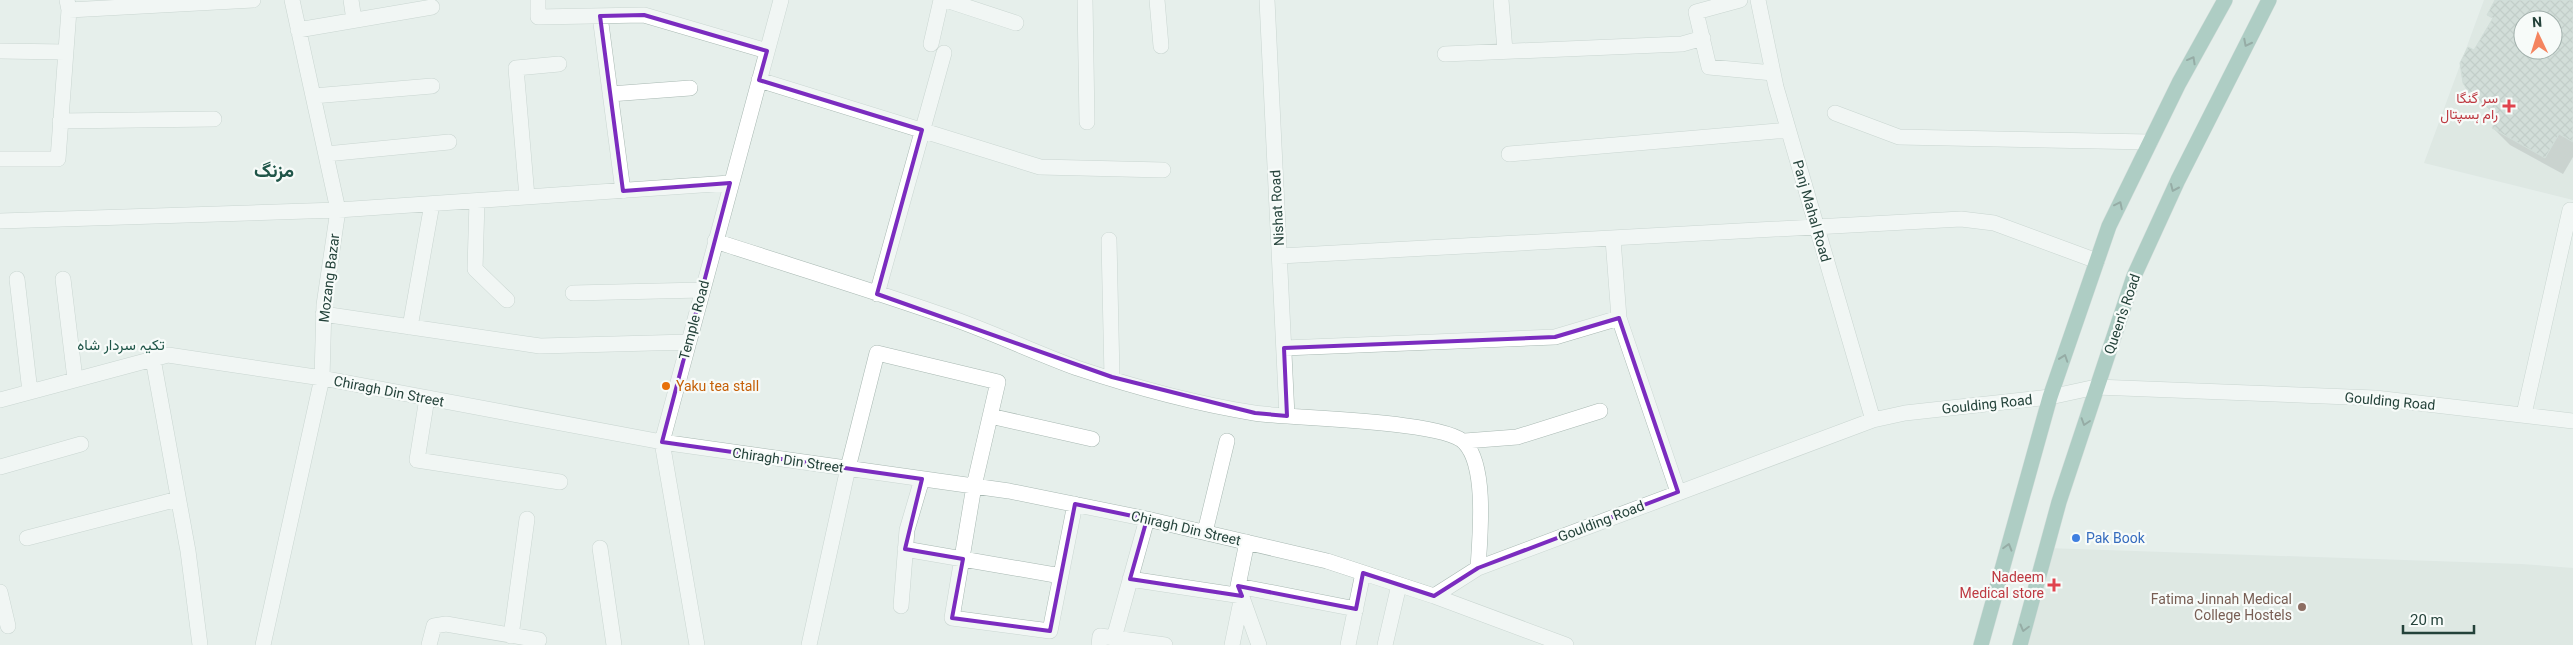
<svg xmlns="http://www.w3.org/2000/svg" width="2573" height="645" viewBox="0 0 2573 645" font-family="Roboto,Vazirmatn,sans-serif">
<style>
.built{fill:#d4dfda;fill-rule:evenodd}
.shadow{fill:#0003;fill-rule:evenodd}
.building{fill:url(#building-cross-hatch);stroke:#b8c9c2;fill-rule:evenodd}
.lines{fill:none;stroke-linecap:round;stroke-linejoin:round}
.minor-casing{stroke:#a8b8b2;stroke-width:16}
.major-casing{stroke:#c2cac8;stroke-width:16}
.minor{stroke:#fff;stroke-width:15}
.major{stroke:#6aa596;stroke-width:15}
.oneway{stroke:#365b51}
.marked{fill:none;stroke:#7b2cbf;stroke-width:4;stroke-linejoin:round}
.health-dot{fill:#e0444e;stroke:#f7fbf9;stroke-width:2}
.food-dot{fill:#e8710a;stroke:#f7fbf9;stroke-width:2}
.shop-dot{fill:#3f7fe0;stroke:#f7fbf9;stroke-width:2}
.education-dot{fill:#8d6e63;stroke:#f7fbf9;stroke-width:2}
.labels{text-anchor:middle;dominant-baseline:central;stroke-width:4.5;stroke-linejoin:round;paint-order:stroke}
.health-label{font-size:14px;fill:#be3a42;stroke:#f7fbf9;text-anchor:end}
.street-label{font-size:14px;fill:#24423a;stroke:#f7fbf9}
.food-label{font-size:14px;fill:#c56008;stroke:#f7fbf9;text-anchor:start}
.shop-label{font-size:14px;fill:#366cbe;stroke:#f7fbf9;text-anchor:start}
.education-label{font-size:14px;fill:#785e54;stroke:#f7fbf9;text-anchor:end}
.neighbourhood-label{font-size:15px;fill:#1f5548;stroke:#f7fbf9}
.district-label{font-size:19px;font-weight:bold;fill:#1f5548;stroke:#f7fbf9}
</style>
<defs>
<pattern id="building-cross-hatch" width="8" height="8" patternUnits="userSpaceOnUse" patternTransform="scale(1.25)"><rect width="8" height="8" fill="#bbcac4"/><path d="M0 0l8 8M0 8l8-8" fill="none" stroke="#98a6a0"/></pattern>
</defs>
<rect width="100%" height="100%" fill="#e6efeb"/>
<path class="built" d="M2484 0H2573V200L2424 163ZM2523 20H2553V50H2523Z
M2046 548 2521 564 2573 568V645H2020Z"/>
<path class="shadow" d="M2497 0H2573V157L2563 174 2510 145 2493 128 2499 118 2470 92 2475 52 2493 19 2488 15ZM2523 20H2553V50H2523Z"/>
<path class="building" d="M2495 0H2573V142L2559 134 2545 158 2492 128 2499 115 2469 93 2463 83 2460 63 2468 47 2474 50 2493 18 2487 15ZM2523 20H2553V50H2523Z"/>
<g class="lines">
<g class="minor-casing">
<path id="minor" d="M351 0 354 20
M538 0V17L644 15 767 51
M946 0 1016 23
M1085 0 1087 122
M1157 0 1161 46
M1267 0 1287 416
M1501 0 1505 51
M1740 0 1696 12 1709 67 1773 73
M1758 0 1776 87 1873 420
M69 10 253 0
M600 16 623 191
M298 30 432 7
M931 44 941 0
M0 51 65 52
M1445 54 1682 44 1703 38
M759 80 1040 167 1163 170
M610 94 690 88
M313 96 432 86
M1835 113 1899 137 2150 142
M60 121 214 119
M326 154 449 142
M1509 154 1788 130
M0 159H58L69 10 67 0
M527 197 516 68 559 64
M477 201 475 269 507 300
M0 221 338 210 730 183
M1613 239 1619 318 1678 492
M1109 240 1112 377
M715 241C795 267 875 291 954 319 996 334 1036 353 1077 368 1131 386 1198 404 1254 413 1292 419 1445 420 1465 443 1487 467 1480 536 1478 568
M1280 256 1961 219 1994 223 2097 261
M17 279 30 392
M63 279 75 379
M573 293 702 290
M877 294 944 53
M323 314 540 346 689 342
M410 327 432 204
M1284 348 1555 337 1619 318
M153 359 188 551 200 645
M427 398 417 460 560 482
M0 400 168 355 322 378 662 442 1009 491 1147 519 1327 561 1434 596 1566 645
M2524 414 2570 210
M990 416 1092 439
M1465 441 1517 437 1600 411
M0 467 81 444
M1205 532 1227 441
M27 538 178 499
M1247 542 1238 586 1259 645
M600 548 614 645
M905 549 1061 576
M1130 579 1242 596 1232 645
M1238 586 1356 609
M0 592 8 626
M1434 596 1478 568 1873 420 1905 413 2050 397 2096 387 2375 398 2573 421
M901 606 907 530 922 479
M511 636 527 519
M1114 638 1147 519
M263 645 322 378 324 305 338 210 292 0
M429 645 434 626 446 624 539 640
M697 645 662 442 781 0
M809 645 848 468 877 353 998 382 974 486 952 618 1050 631 1075 504
M1099 645 1100 636 1165 645
M1348 645 1363 573
M1385 645 1399 585"/>
</g>
<g class="major-casing">
<path id="major" d="M1981 645 2050 397 2109 226 2179 83 2225 0
M2020 645 2059 502 2134 276 2178 180 2269 0"/>
</g>
<use href="#minor" class="minor"/>
<use href="#major" class="major"/>
</g>
<defs><path id="oneway-chevron" d="M-2-3.5L2.5 0L-2 3.5" fill="none" stroke-width="1.6" stroke-linecap="round" stroke-linejoin="round" transform="scale(1.25)"/></defs>
<g class="oneway">
<use href="#oneway-chevron" transform="translate(2247 43) rotate(117)"/>
<use href="#oneway-chevron" transform="translate(2192 60) rotate(-61)"/>
<use href="#oneway-chevron" transform="translate(2174 188) rotate(114)"/>
<use href="#oneway-chevron" transform="translate(2119 205) rotate(-64)"/>
<use href="#oneway-chevron" transform="translate(2064 358) rotate(-71)"/>
<use href="#oneway-chevron" transform="translate(2085 422) rotate(108)"/>
<use href="#oneway-chevron" transform="translate(2008 547) rotate(-74)"/>
<use href="#oneway-chevron" transform="translate(2024 628) rotate(105)"/>
</g>
<path d="M0 0H2573V645H0ZM644 15 767 51 759 80 922 130 877 294 1112 377 1255 413 1287 416 1284 348 1555 337 1619 318 1678 492 1478 568 1434 596 1363 573 1356 609 1238 586 1242 596 1130 579 1147 519 1075 504 1050 631 952 618 963 559 905 549 922 479 662 442 730 183 623 191 600 16Z" fill="#e6efeb" fill-opacity=".55" fill-rule="evenodd"/>
<path class="marked" d="M644 15 767 51 759 80 922 130 877 294 1112 377 1255 413 1287 416 1284 348 1555 337 1619 318 1678 492 1478 568 1434 596 1363 573 1356 609 1238 586 1242 596 1130 579 1147 519 1075 504 1050 631 952 618 963 559 905 549 922 479 662 442 730 183 623 191 600 16Z"/>
<g class="health-dot">
<path d="M2506.5 98.5h5v5h5v5h-5v5h-5v-5h-5v-5h5z"/>
<path d="M2051.5 577.5h5v5h5v5h-5v5h-5v-5h-5v-5h5z"/>
</g>
<circle class="food-dot" cx="666" cy="386" r="5"/>
<circle class="shop-dot" cx="2076" cy="538" r="5"/>
<circle class="education-dot" cx="2302" cy="607" r="5"/>
<g class="labels">
<g class="health-label">
<text x="2498" y="98">سر گنگا<tspan x="2498" dy="16">رام ہسپتال</tspan></text>
<text x="2044" y="577">Nadeem<tspan x="2044" dy="16">Medical store</tspan></text>
</g>
<g class="street-label">
<text transform="translate(1277 208) rotate(-93)">Nishat Road</text>
<text transform="translate(1812 211) rotate(74)">Panj Mahal Road</text>
<text transform="translate(329 278) rotate(-83)">Mozang Bazar</text>
<text transform="translate(2122 314) rotate(-71)">Queen's Road</text>
<text transform="translate(694 320) rotate(-75)">Temple Road</text>
<text transform="translate(389 391) rotate(11)">Chiragh Din Street</text>
<text transform="translate(2390 401) rotate(5)">Goulding Road</text>
<text transform="translate(1987 404) rotate(-6)">Goulding Road</text>
<text transform="translate(788 460) rotate(8)">Chiragh Din Street</text>
<text transform="translate(1601 521) rotate(-21)">Goulding Road</text>
<text transform="translate(1186 528) rotate(13)">Chiragh Din Street</text>
</g>
<g class="food-label">
<text x="676" y="386">Yaku tea stall</text>
</g>
<g class="shop-label">
<text x="2086" y="538">Pak Book</text>
</g>
<g class="education-label">
<text x="2292" y="599">Fatima Jinnah Medical<tspan x="2292" dy="16">College Hostels</tspan></text>
</g>
<g class="neighbourhood-label">
<text x="121" y="345">تکیہ سردار شاہ</text>
</g>
<g class="district-label">
<text x="274" y="170">مزنگ</text>
</g>
</g>
<g transform="translate(2538 35) rotate(356)"><circle r="24" fill="#f7fbf9" stroke="#a3b1ad"/>
<path d="M0-4L9 19L0 12L-9 19Z" fill="#f4845f"/>
<text y="-8" font-size="14" font-weight="bold" text-anchor="middle" fill="#24423a">N</text>
</g>
<path d="M2403 625v8h71v-8" fill="none" stroke="#24423a" stroke-width="2.5"/>
<text x="2410" y="625" font-size="15" fill="#24423a" stroke="#f7fbf9" stroke-width="4" paint-order="stroke">20 m</text>
</svg>
